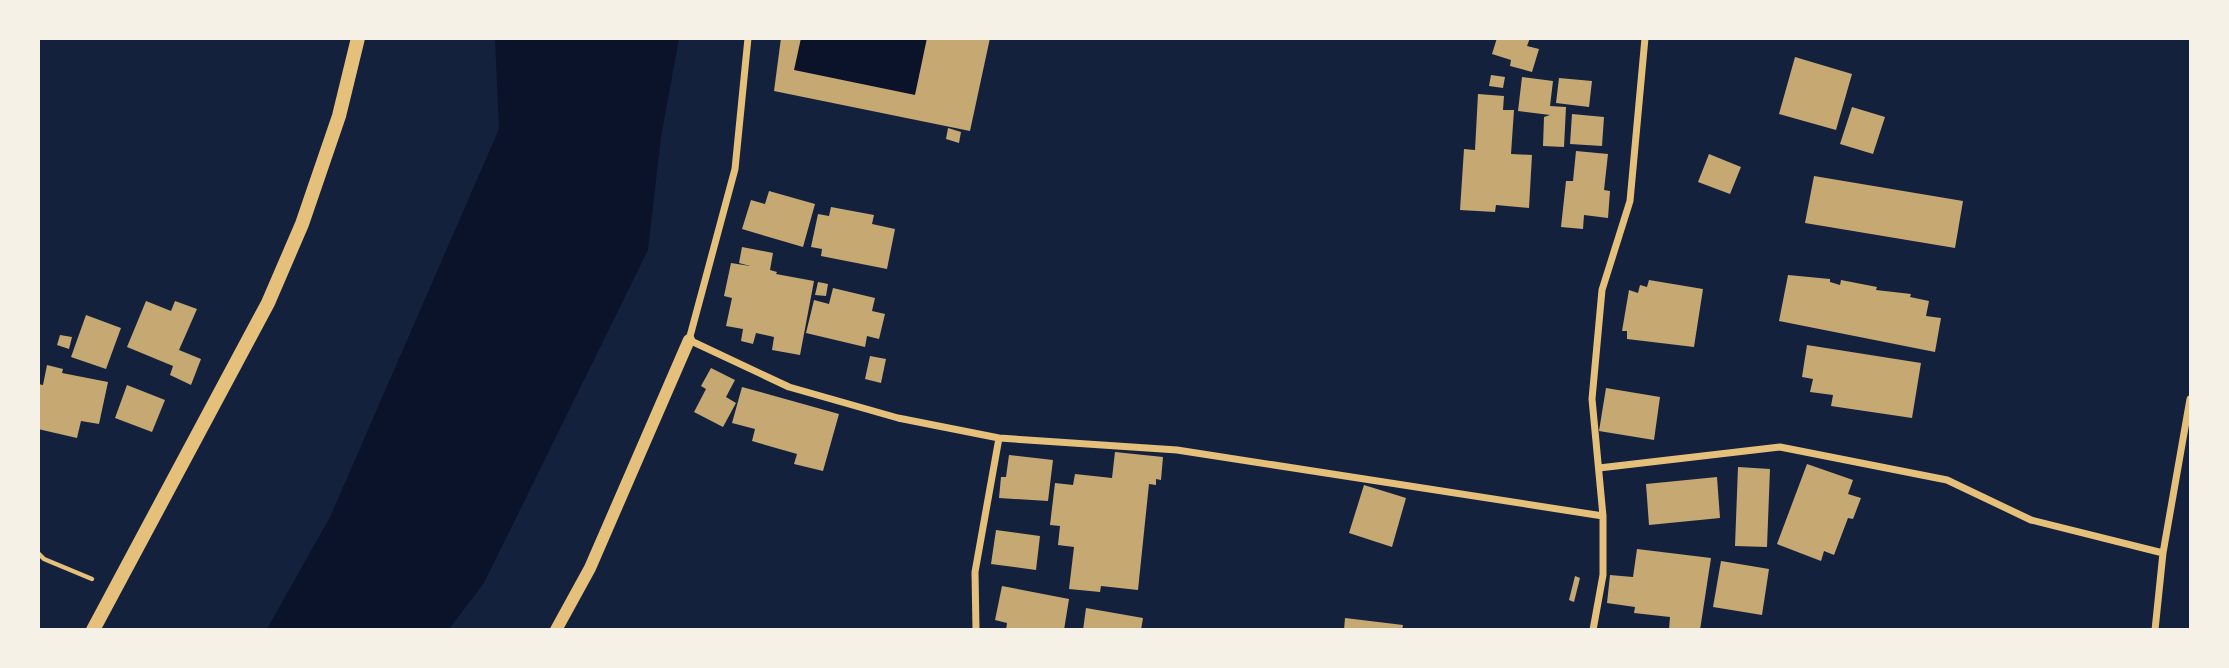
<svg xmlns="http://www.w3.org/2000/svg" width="2229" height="668" viewBox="0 0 2229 668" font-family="'Archivo Narrow',sans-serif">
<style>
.water{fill:#0b132b}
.building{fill:#c6a872}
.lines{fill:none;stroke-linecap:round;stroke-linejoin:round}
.path{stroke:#e5c07b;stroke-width:4.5}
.minor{stroke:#e5c07b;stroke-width:7}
.tertiary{stroke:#e5c07b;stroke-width:12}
.secondary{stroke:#e5c07b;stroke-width:14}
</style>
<rect width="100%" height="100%" fill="#14213d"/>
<path class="water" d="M495 39H679L661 137 648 250 484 583 449 629H267L330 517 499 129Z
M801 39H927L915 95 794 70Z"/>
<path class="building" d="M781 38H801L794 70 915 95 927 38H990L970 131 774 91Z
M1497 38H1530L1527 46 1539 49 1532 72 1510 66 1511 60 1492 54Z
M1795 57 1852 74 1836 130 1779 114Z
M1491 75 1505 77 1503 88 1489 86Z
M1522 77 1553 81 1550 106 1566 107 1564 147 1543 146 1544 117 1550 115 1518 111Z
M1559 78 1592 81 1589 107 1556 103Z
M1478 94 1504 96 1503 110H1514L1511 154 1532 155 1529 208 1496 205 1495 212 1460 210 1464 149 1475 150Z
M1852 107 1885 117 1873 154 1840 144Z
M1572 114 1604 117 1602 146 1570 144Z
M948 128 961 132 959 143 946 139Z
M1576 151 1608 154 1604 190 1610 191 1608 218 1584 215 1583 229 1561 227 1566 181H1573Z
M1709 154 1741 167 1730 194 1698 182Z
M1814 176 1963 201 1955 248 1805 223Z
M769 191 815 204 803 247 742 229 751 200 765 204Z
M831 207 874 215 872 224 895 229 887 269 821 256 822 249 811 247 818 214 829 216Z
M742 247 773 253 770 270 777 272 776 274 814 281 800 355 772 350 774 337 756 333 753 344 741 341 743 329 726 326 732 298 724 296 731 263 750 266 739 263Z
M1788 275 1830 279V282L1840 285 1841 280 1877 287 1876 290 1911 294 1910 297 1929 301 1926 316 1941 318 1935 352 1779 321Z
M1649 280 1703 289 1694 347 1627 339V331H1622L1629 290 1638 293 1640 285 1647 287Z
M818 282 828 284 826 296 815 295Z
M833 288 875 298 872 311 885 314 879 339 867 336 865 347 806 333 814 300 829 304Z
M146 301 171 311 175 301 197 309 179 350 201 359 191 385 170 375 173 366 127 347Z
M86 315 121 328 106 369 71 357Z
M60 335 72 337 69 349 57 345Z
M1807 345 1921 363 1912 418 1831 406 1833 395 1810 392 1813 379 1802 377Z
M870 356 886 359 881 383 865 379Z
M47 365 63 369 62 373 108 382 99 424 81 421 77 438 38 429V384L43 385Z
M711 368 735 380 726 397 736 403 723 427 694 412 706 389 701 386Z
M127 385 165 400 152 432 115 418Z
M742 387 839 414 823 471 794 464 797 454 752 441 755 429 732 423Z
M1606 388 1660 397 1654 440 1599 431Z
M1115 452 1163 457 1161 480 1156 479V485L1149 484 1138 590 1101 586 1100 592 1069 589 1074 547 1058 545 1060 526 1050 525 1055 483 1073 485 1075 474 1112 478Z
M1009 455 1053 460 1048 501 999 498 1001 477H1006Z
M1807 464 1853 480 1848 494 1861 498 1853 519 1848 518 1834 555 1824 551 1821 561 1777 544Z
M1738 467 1770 469 1767 547 1735 546Z
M1717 477 1720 518 1649 525 1646 484Z
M1364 485 1406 498 1392 547 1349 533Z
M996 530 1040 536 1036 570 991 564Z
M1637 549 1711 558 1700 630H1669L1670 617 1634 613 1635 607 1607 603 1610 575 1633 577Z
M1721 561 1769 569 1762 615 1713 607Z
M1575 576 1580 578 1574 602 1569 600Z
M1002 586 1069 599 1064 630H1006L1007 623 995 620Z
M1086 608 1143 618 1141 630H1083Z
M1345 618 1403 625 1402 630H1344Z"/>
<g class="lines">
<path class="path" d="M38 553 44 559 92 579"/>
<path class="minor" d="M748 38 735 169 689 340 789 387 898 418 999 438 1177 450 1603 516
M1599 468 1780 447 1947 480 2031 520 2163 553
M976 630 975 572 999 438
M1593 630 1603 575V516L1592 399 1602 290 1630 201 1645 38
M2155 630 2163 553 2190 399"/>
<path class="tertiary" d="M556 630 590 568 689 340"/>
<path class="secondary" d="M93 630 268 303 302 224 339 116 358 38"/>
</g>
<rect width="2229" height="668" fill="none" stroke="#f6f1e7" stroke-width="80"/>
</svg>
